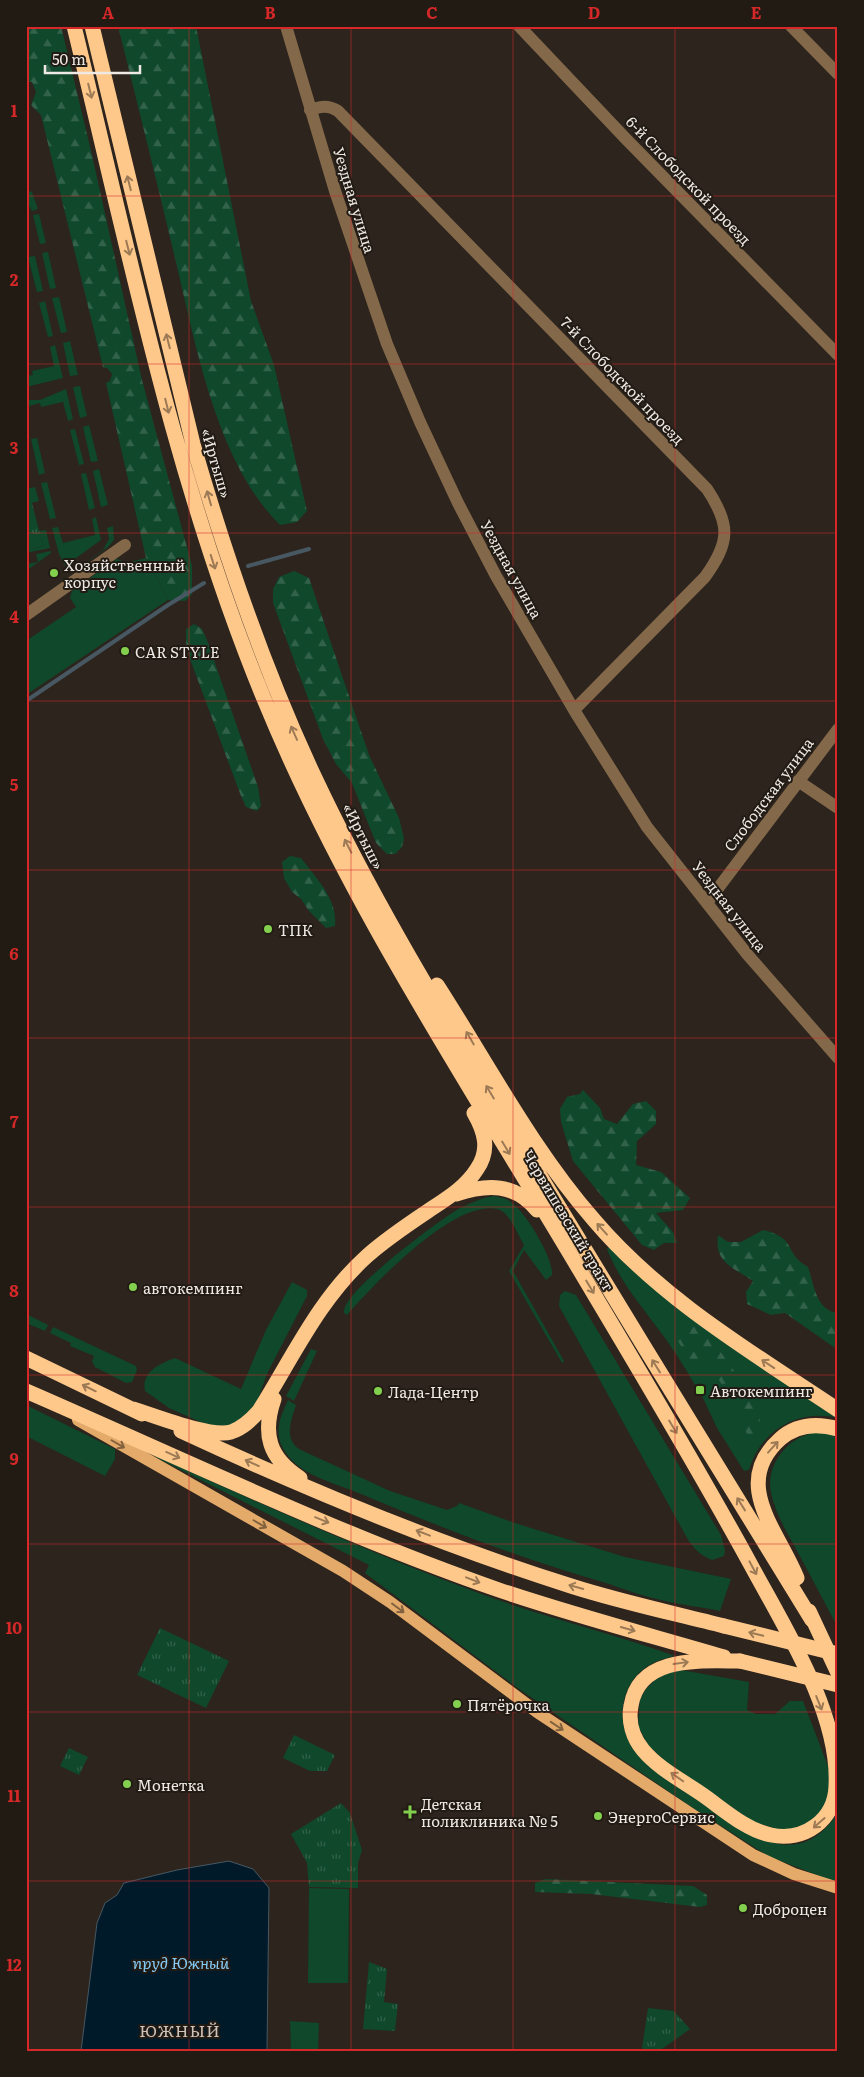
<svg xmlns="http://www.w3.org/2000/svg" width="864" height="2077" viewBox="0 0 864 2077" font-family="Literata,serif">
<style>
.grass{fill:#0f482b}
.forest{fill:url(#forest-firs)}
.park{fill:url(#park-tufts)}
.water{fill:#001a2a;stroke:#475862}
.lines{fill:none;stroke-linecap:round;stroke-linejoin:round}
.stream{stroke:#475862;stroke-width:4}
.minor{stroke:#83684a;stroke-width:12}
.major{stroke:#e3aa69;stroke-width:12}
.highway{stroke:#ffc88b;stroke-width:15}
.highway-bridge{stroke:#ffc88b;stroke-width:15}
.oneway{stroke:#9c7a55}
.oneway2{stroke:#82623e}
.grid{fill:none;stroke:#d62828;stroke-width:1;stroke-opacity:0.55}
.poi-dot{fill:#83d04f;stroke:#221b14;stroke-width:2}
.labels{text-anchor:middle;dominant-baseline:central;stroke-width:4;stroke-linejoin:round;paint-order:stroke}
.street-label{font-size:15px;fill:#eee9e4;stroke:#221b14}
.poi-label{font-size:15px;fill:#eee9e4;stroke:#221b14;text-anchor:start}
.water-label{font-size:16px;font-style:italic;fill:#84caf4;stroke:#221b14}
.neighbourhood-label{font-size:16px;letter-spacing:1px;fill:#cec3ba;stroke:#221b14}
.neatline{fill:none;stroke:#d62828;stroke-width:2}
.grid-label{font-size:16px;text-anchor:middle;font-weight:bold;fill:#d62828}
</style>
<defs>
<pattern id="forest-firs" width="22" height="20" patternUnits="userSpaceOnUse" patternTransform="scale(1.25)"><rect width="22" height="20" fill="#0f482b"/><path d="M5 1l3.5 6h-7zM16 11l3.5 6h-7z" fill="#32624a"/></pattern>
<pattern id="park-tufts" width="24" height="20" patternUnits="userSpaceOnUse" patternTransform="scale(1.25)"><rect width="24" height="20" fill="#0f482b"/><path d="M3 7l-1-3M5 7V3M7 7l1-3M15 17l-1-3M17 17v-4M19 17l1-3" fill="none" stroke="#32624a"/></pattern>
</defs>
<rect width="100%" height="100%" fill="#2c241d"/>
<path class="grass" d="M26 190 32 192 38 209 32 211 28 204Z
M39 214 46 243 40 244 33 215Z
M48 252 56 288 50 289 42 253Z
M35 256 43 291 37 292 28 257Z
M59 297 67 332 61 333 52 298Z
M45 301 53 336 48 337 39 303Z
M70 341 78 375 70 376 63 343Z
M55 345 63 378 26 387V376L33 375 32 371 54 366 50 347Z
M80 386 87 416 80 418 73 387Z
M66 389 73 419 68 421 63 402 41 407 40 403 26 407V400H40Z
M89 425 98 461 91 462 83 427Z
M75 429 84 464 79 465 70 430Z
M37 438 45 473 39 475 31 439Z
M99 469 108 505 101 507 93 471Z
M86 473 95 508 89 510 81 474Z
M47 482 56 518 50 519 41 483Z
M35 487 39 501 27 504 26 489Z
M96 517 101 540 65 566 59 554 52 528 58 527 63 543 95 535 92 519Z
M113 526 114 540 108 547 45 592 103 550 109 539 107 528Z
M46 530 50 548 26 553V550L43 546 39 531Z
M51 551V553L26 571V564L38 562 36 554Z
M146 558 168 600 26 695V641L76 607 70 598 72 591 116 559 121 560 123 564Z
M493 1196C499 1197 506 1198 511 1202 525 1211 554 1259 552 1275L546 1280 524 1250 513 1271 564 1361 562 1363 509 1271 524 1245C518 1235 509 1211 497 1209 454 1199 373 1285 347 1315L344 1313C340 1293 441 1219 460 1208 471 1203 481 1198 493 1196Z
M609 1246 838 1417V1418C798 1408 760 1431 749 1470L744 1471 717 1428 702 1396 706 1393 700 1383 695 1385C684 1366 672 1347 659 1330 639 1303 619 1280 607 1249Z
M292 1282 307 1290V1296L267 1374 255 1407 238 1423 220 1427 205 1424 169 1408 145 1391C141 1372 159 1364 175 1358L241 1389 266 1330Z
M565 1291 576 1295 721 1535 725 1550 724 1556 712 1560C701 1556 693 1548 687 1538L559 1306 560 1295Z
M26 1314 48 1325 45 1331 26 1323Z
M53 1327 136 1366 137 1370 132 1382 126 1383 95 1367 92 1361 94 1356 70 1346 71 1343 50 1333Z
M311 1349 317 1351 294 1401 286 1396Z
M288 1400 296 1405C291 1421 283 1440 301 1450L390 1491 447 1510 457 1506 459 1503 518 1524 625 1557 731 1579 720 1611C701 1607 680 1605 661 1600 642 1596 624 1589 606 1583 523 1559 441 1528 361 1494 338 1484 301 1476 286 1453 273 1435 279 1419 288 1400Z
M26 1405 115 1449V1459L105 1476 26 1436Z
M820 1432 838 1436V1628C824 1601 810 1575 796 1549 787 1532 775 1513 771 1493 765 1463 790 1434 820 1432Z
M157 1456C264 1506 372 1554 484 1595 547 1618 612 1633 675 1656 662 1659 648 1663 638 1674 617 1696 618 1731 637 1754 653 1773 678 1786 698 1800 741 1830 798 1877 838 1812V1883L768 1856 687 1804 519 1689 365 1573 369 1565 155 1457Z
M681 1670 749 1682 747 1710 756 1714H775L790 1701H803L829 1769 831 1782 826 1806 811 1823 784 1831 753 1822 665 1761 648 1745 638 1726 640 1699 646 1689 655 1680 668 1673Z
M309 1888 349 1889 348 1983H308Z
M290 2021 319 2023 318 2051H291Z"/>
<path class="forest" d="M26 26H61L92 155 142 380 192 566V594L185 601 168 600 146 558 106 383 110 381 112 374 107 368 103 367 41 115 31 105 36 92 32 82H26Z
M118 26H196L251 301 274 365 307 511 297 522 280 525C215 461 195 340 174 254 156 178 137 102 118 26Z
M294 571 309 578 369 755 399 818 404 838 402 847 395 854H387L376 843 352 783 336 764 323 739 273 603V589L279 577Z
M194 624 202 629 207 640 258 787 261 806 257 811 246 807 241 796 190 659 186 643V629Z
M290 856 301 858C316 878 338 899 335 926L326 928 309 911 301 899 292 892 284 878 282 862Z
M583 1090 600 1108 604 1119 617 1124 633 1104 646 1101 656 1111V1124L637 1141 636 1165 661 1172 690 1198 683 1210 656 1213 673 1232 677 1243H664L654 1250 642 1245 573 1161 561 1122 560 1109 567 1097 580 1094Z
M763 1230C798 1238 783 1253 808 1267 814 1284 816 1311 838 1313V1350L785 1313 771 1315 747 1304 746 1292 753 1281C733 1267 714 1263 718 1235L728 1242H741Z
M697 1321C721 1353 757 1395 764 1435L755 1444 747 1434 728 1394 707 1362 695 1368 674 1335 672 1323Z
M545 1879 693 1886 707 1895V1905L700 1907 591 1894 535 1892V1883Z"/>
<path class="park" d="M26 502 32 503 43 546 26 550Z
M160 1628 229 1661 206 1708 137 1675Z
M294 1735 335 1755 327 1771H310L283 1758Z
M69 1748 88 1757 79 1775 60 1766Z
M341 1803 350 1813 362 1850 358 1863V1888L309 1887 307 1863 291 1834Z
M369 1962 387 1969 384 2002 398 2004 395 2031 363 2029Z
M648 2008 674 2011 690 2029 659 2051H644L642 2048Z"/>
<path class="water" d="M229 1861 253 1869 269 1888 267 2051H81L97 1923 105 1903 117 1895 124 1883 177 1870Z"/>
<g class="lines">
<path class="stream" d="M248 566 309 549
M26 701 168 605 204 583"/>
<path class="minor" d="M286 26 335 191 387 344 420 422 458 503 496 576 574 710 647 827 747 954 838 1058
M519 26 627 140 838 355
M791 26 838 74
M310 110C321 106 328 105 338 111L707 489C731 525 730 542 705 577L574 710
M26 615 125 545
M798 781 838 808
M707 903 838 729"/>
<path class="major" d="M78 1420 343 1571 390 1602 537 1712 753 1855 794 1874 838 1888"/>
<path class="highway" d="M74 26C129 252 175 483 264 699 347 901 468 1082 579 1269 638 1368 697 1466 752 1567 785 1628 840 1714 836 1786 835 1820 804 1842 771 1835 745 1830 721 1807 700 1793 681 1780 658 1768 643 1750 633 1738 628 1722 631 1706 639 1655 701 1661 740 1661
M92 26 193 444C226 558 264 670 315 778 371 897 440 1010 508 1123 608 1289 711 1455 812 1620
M437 985C488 1064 532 1149 594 1220 661 1299 753 1353 838 1410
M456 1194C487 1184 515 1183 537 1210
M26 1358 142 1414
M26 1391C183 1459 338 1534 499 1590 573 1615 649 1635 724 1657
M274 1399C262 1434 269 1458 300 1478
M133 1409C156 1416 210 1438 231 1432 243 1428 251 1420 259 1411 293 1357 319 1299 367 1256 386 1239 407 1225 428 1211 446 1199 465 1188 477 1169 490 1150 485 1132 474 1113
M181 1431C308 1490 438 1544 571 1586 621 1602 673 1613 724 1626
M797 1578C779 1532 730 1484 780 1439 797 1424 817 1423 838 1429
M809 1611 838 1673"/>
<path class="highway-bridge" d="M724 1626 838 1654
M740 1661 838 1685"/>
</g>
<defs><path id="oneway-shaft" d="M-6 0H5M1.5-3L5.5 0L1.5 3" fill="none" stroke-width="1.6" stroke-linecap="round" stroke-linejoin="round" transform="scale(1.25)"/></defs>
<g class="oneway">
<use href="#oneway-shaft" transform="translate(90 91) rotate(76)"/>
<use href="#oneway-shaft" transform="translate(129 183) rotate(-104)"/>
<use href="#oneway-shaft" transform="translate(128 248) rotate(76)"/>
<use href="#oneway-shaft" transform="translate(168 341) rotate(-104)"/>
<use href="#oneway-shaft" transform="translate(167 406) rotate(76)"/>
<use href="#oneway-shaft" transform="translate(209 498) rotate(-106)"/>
<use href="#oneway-shaft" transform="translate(213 562) rotate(72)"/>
<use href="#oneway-shaft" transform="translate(294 733) rotate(-114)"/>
<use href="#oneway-shaft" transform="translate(348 846) rotate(-117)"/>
<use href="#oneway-shaft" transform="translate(470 1038) rotate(-120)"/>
<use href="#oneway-shaft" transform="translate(490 1092) rotate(-121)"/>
<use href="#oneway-shaft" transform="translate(506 1148) rotate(59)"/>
<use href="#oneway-shaft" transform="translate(602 1229) rotate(-132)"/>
<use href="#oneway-shaft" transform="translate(590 1287) rotate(59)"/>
<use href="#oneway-shaft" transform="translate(768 1364) rotate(-146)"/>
<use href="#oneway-shaft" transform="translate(656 1366) rotate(-122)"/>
<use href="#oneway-shaft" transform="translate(89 1388) rotate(-154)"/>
<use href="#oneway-shaft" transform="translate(673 1427) rotate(59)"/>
<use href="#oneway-shaft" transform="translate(773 1447) rotate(-48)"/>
<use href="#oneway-shaft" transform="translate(173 1455) rotate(24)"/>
<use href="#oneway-shaft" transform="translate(252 1463) rotate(-156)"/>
<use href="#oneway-shaft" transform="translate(741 1504) rotate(-122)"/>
<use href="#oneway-shaft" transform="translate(322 1520) rotate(22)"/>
<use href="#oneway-shaft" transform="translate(423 1533) rotate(-159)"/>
<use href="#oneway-shaft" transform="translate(753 1568) rotate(62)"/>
<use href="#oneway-shaft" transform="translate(473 1580) rotate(21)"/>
<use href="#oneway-shaft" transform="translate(576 1587) rotate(-164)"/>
<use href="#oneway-shaft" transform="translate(628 1629) rotate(16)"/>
<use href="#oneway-shaft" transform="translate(756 1634) rotate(-166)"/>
<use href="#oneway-shaft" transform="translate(681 1663) rotate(-8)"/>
<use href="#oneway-shaft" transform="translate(819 1703) rotate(68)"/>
<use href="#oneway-shaft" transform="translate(677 1777) rotate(-145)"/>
<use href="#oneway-shaft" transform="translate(819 1823) rotate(139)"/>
</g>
<g class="oneway2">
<use href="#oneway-shaft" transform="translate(118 1444) rotate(30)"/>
<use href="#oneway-shaft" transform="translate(260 1524) rotate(30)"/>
<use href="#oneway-shaft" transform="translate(398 1608) rotate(37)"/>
<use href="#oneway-shaft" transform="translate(557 1726) rotate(34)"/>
</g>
<path class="grid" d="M189 26V2051M351 26V2051M513 26V2051M675 26V2051M26 196H838M26 364H838M26 533H838M26 701H838M26 870H838M26 1038H838M26 1207H838M26 1375H838M26 1544H838M26 1712H838M26 1881H838"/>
<g class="poi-dot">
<circle cx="54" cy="573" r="5"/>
<circle cx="125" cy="651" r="5"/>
<circle cx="268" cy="929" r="5"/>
<circle cx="133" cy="1287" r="5"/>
<rect x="695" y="1385" width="10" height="10" rx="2.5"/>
<circle cx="378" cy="1391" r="5"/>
<circle cx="457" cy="1704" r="5"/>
<circle cx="127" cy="1784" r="5"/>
<path d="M407.5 1804.5h5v5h5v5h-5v5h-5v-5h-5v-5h5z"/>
<circle cx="598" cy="1816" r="5"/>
<circle cx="743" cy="1908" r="5"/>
</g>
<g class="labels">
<g class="street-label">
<text transform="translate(689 180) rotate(46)">6-й Слободской проезд</text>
<text transform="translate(355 200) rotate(73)">Уездная улица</text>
<text transform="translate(623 380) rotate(46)">7-й Слободской проезд</text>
<text transform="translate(217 463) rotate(74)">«Иртыш»</text>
<text transform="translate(512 569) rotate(61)">Уездная улица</text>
<text transform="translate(768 794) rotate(-53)">Слободская улица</text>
<text transform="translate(364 836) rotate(63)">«Иртыш»</text>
<text transform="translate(730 906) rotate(52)">Уездная улица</text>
<text transform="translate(569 1220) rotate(59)">Червишевский тракт</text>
</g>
<g class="poi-label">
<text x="64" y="564">Хозяйственный<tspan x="64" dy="17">корпус</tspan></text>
<text x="135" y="651">CAR STYLE</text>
<text x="278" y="929">ТПК</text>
<text x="143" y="1287">автокемпинг</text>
<text x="710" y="1390">Автокемпинг</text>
<text x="388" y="1391">Лада-Центр</text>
<text x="467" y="1704">Пятёрочка</text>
<text x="137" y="1784">Монетка</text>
<text x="421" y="1803">Детская<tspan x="421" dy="17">поликлиника № 5</tspan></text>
<text x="608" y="1816">ЭнергоСервис</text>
<text x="753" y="1908">Доброцен</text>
</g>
<g class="water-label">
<text x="181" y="1962">пруд Южный</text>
</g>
<g class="neighbourhood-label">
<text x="180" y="2030">ЮЖНЫЙ</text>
</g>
</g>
<rect width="864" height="2077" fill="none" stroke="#221b14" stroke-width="55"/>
<path d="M45 65v8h95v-8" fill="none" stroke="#eee9e4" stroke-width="2.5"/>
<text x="52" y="65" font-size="15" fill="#eee9e4" stroke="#221b14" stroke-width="4" paint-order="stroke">50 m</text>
<rect x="28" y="28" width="808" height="2022" class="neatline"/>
<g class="grid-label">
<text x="108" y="19">A</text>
<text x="270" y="19">B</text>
<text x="432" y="19">C</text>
<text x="594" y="19">D</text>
<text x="756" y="19">E</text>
<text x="14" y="117">1</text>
<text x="14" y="286">2</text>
<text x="14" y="454">3</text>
<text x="14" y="623">4</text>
<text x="14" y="791">5</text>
<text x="14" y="960">6</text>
<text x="14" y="1128">7</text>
<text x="14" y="1297">8</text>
<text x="14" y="1465">9</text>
<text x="14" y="1634">10</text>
<text x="14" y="1802">11</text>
<text x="14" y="1971">12</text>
</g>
</svg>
